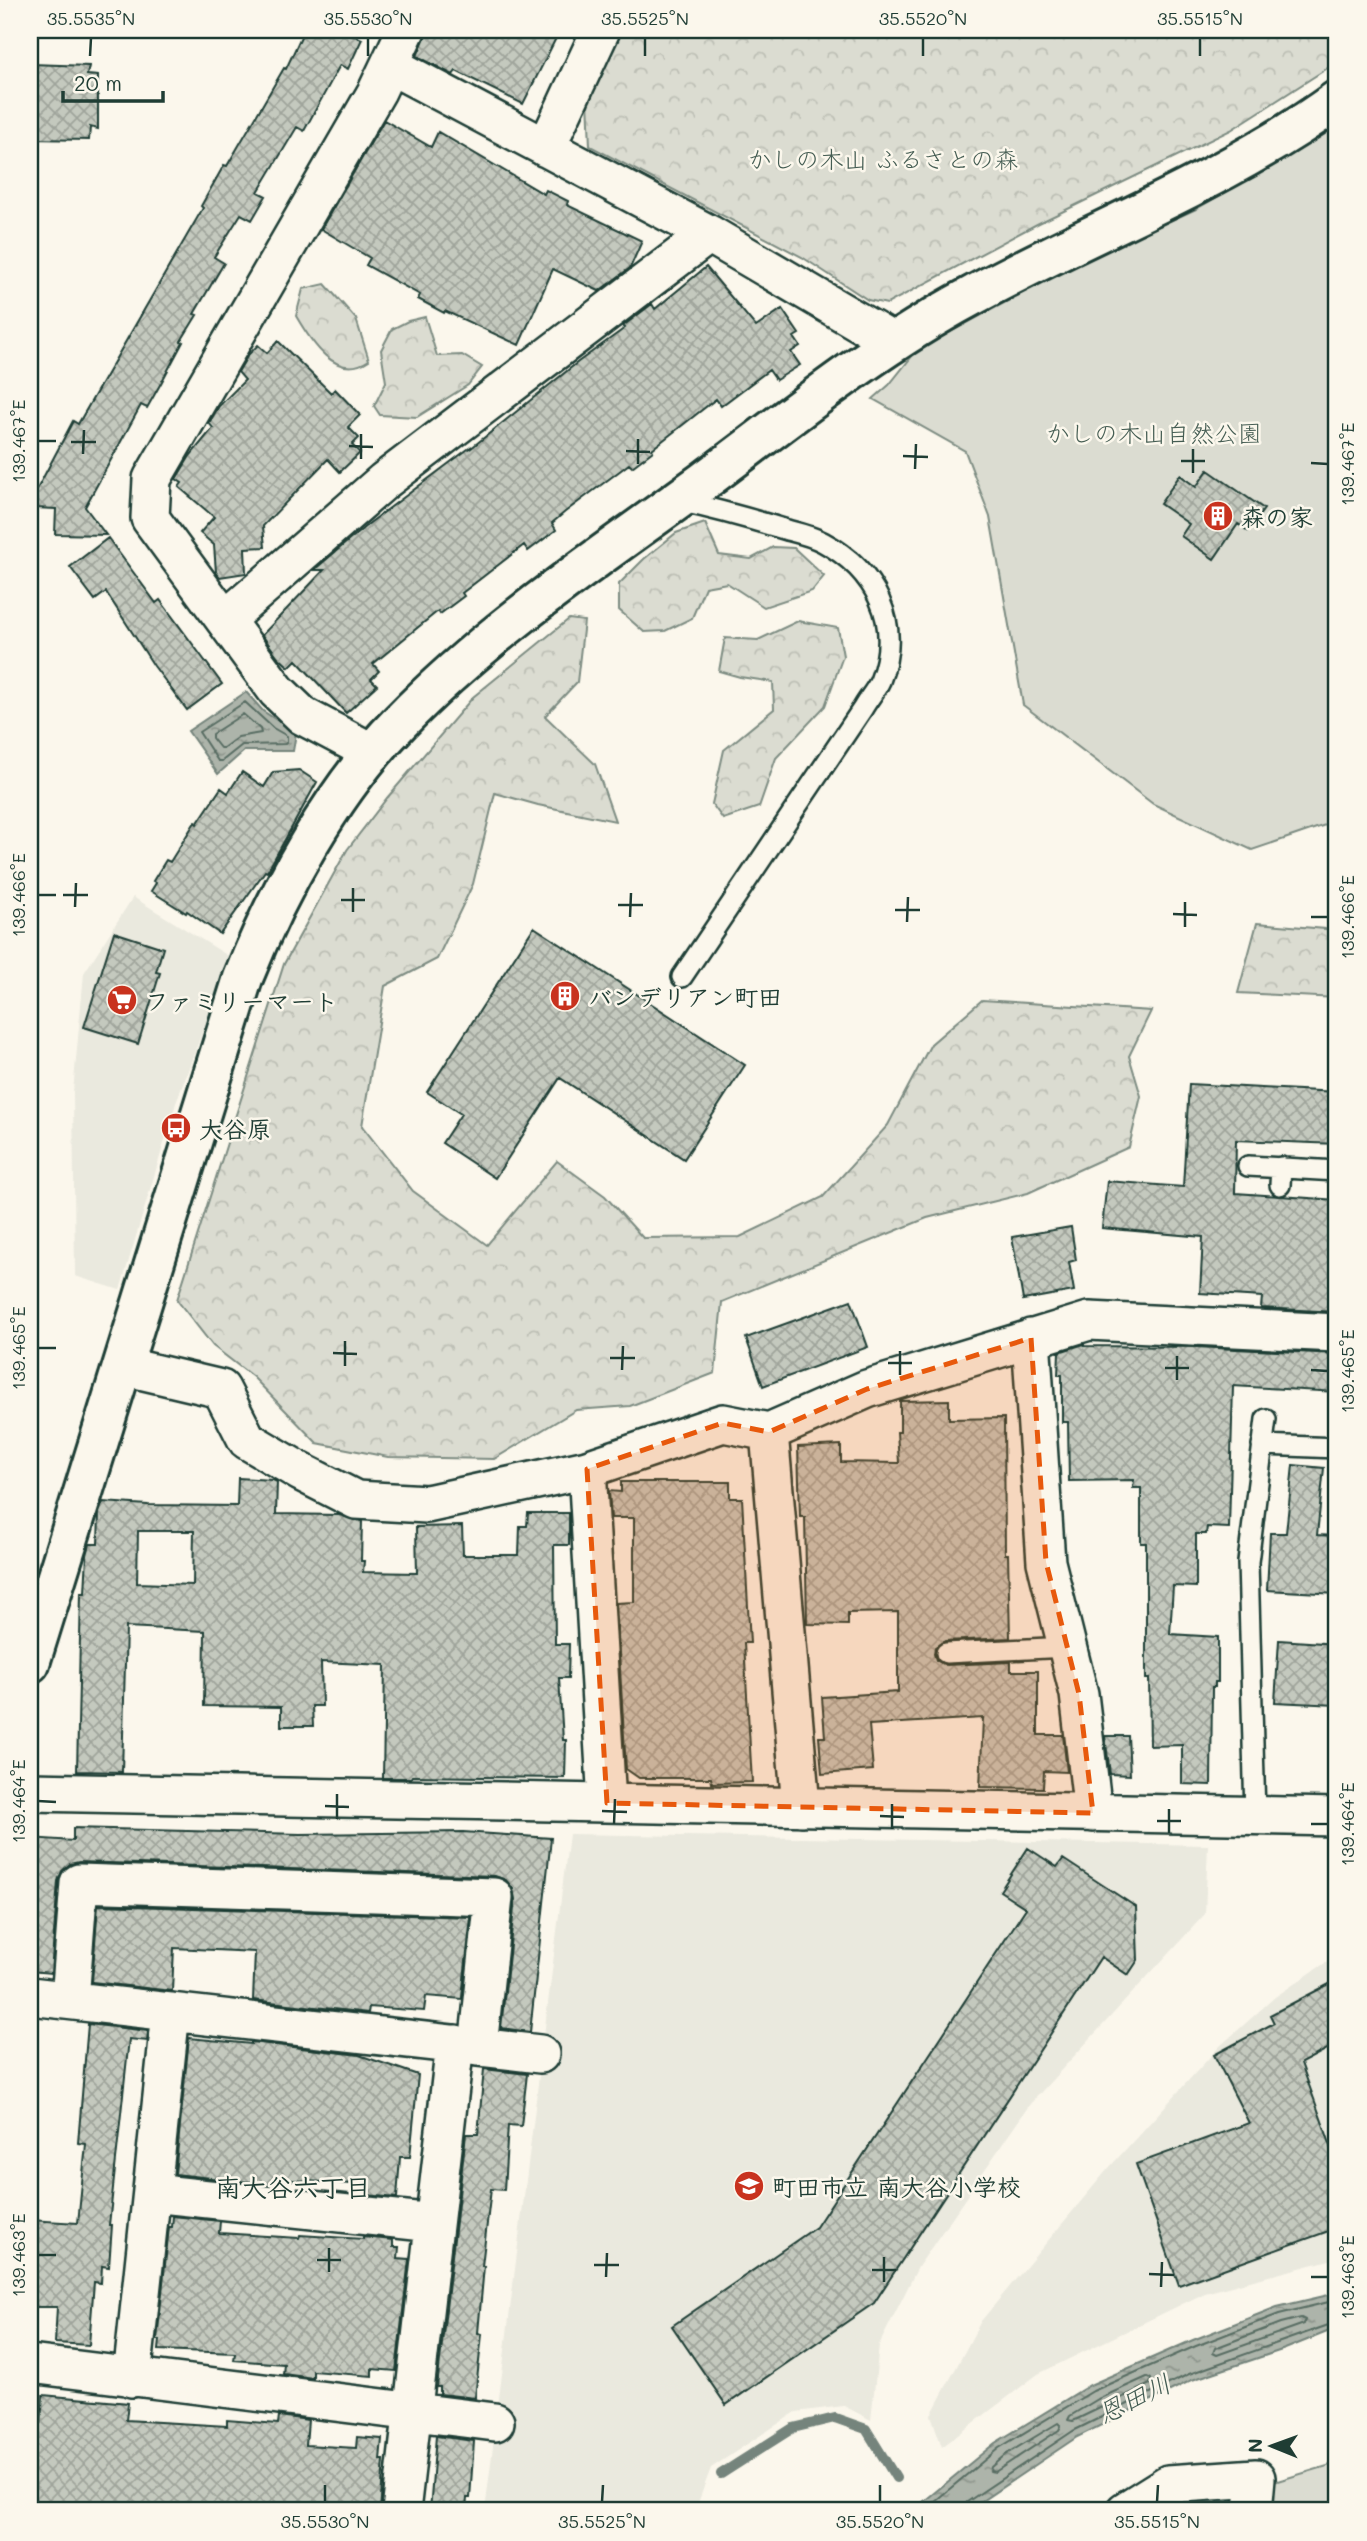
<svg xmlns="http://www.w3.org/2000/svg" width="1367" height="2541" viewBox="0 0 1367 2541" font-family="Mali,'Klee One',sans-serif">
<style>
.built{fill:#eae9de}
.forest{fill:url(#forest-crowns);stroke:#7d8c82;stroke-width:2}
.green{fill:#dbdcd1;stroke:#7d8c82;stroke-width:2}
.water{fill:url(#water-ripples);stroke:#74847b;stroke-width:2}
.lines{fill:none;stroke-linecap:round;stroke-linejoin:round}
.shore{stroke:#586d63;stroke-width:2}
.stream{stroke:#74847b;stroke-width:10}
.building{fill:url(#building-cross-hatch);stroke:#1f3d34;stroke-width:2;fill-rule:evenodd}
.lane-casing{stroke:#1f3d34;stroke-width:24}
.street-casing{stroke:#1f3d34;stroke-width:42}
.secondary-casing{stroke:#1f3d34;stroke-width:44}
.lane{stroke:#fbf7ec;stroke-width:19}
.street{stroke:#fbf7ec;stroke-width:37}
.secondary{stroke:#fbf7ec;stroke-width:38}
.marked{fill:#e8590c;fill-opacity:0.2;stroke:#e8590c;stroke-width:5;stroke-dasharray:14 9;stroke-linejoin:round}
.ticks{fill:none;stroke:#1f3d34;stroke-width:2.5}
.labels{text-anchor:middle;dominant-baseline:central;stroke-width:5;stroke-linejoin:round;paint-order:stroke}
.park-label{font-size:24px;fill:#455d53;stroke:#fbf7ec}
.poi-label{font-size:24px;font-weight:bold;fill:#1f3d34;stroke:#fbf7ec;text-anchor:start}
.neighbourhood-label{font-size:26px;font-weight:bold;fill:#1f3d34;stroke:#fbf7ec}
.water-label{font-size:26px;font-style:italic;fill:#425b52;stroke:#fbf7ec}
.neatline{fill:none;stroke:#1f3d34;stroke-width:2.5}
.ticks-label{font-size:18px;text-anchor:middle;fill:#1f3d34}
</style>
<defs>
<pattern id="forest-crowns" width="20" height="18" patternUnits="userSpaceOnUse" patternTransform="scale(1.75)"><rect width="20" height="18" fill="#dbdcd1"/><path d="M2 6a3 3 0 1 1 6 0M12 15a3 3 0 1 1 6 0" fill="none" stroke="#bcbeb4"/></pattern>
<pattern id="water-ripples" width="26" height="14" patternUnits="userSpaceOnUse" patternTransform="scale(1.75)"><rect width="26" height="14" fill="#adb4aa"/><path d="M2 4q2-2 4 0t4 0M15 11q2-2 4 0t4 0" fill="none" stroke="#8c948b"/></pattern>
<pattern id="building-cross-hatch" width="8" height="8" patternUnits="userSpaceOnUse" patternTransform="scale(1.75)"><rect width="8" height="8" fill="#c4c9be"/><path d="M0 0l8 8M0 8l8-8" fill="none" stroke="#9fa49b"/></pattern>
</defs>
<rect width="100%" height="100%" fill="#fbf7ec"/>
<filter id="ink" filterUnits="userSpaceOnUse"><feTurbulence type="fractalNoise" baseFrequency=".0143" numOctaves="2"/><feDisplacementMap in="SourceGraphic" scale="14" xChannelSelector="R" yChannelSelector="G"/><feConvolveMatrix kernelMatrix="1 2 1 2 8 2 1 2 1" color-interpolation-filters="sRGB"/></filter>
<g filter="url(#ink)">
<path class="built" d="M133 897 230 957 176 1103 120 1290 75 1276 73 1092 84 973Z
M569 1834 1208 1845 1205 1914 1030 2104 918 2267 879 2345 871 2420 844 2406 796 2412 711 2468 695 2511H485Z
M1337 1955V2258L1205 2293 1038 2374 942 2447 931 2415 981 2321 1107 2170 1219 2047 1275 1997Z"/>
<path class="forest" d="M621 30H1337V62L1231 130 1037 224 887 304 868 300 802 257 590 146 588 99Z
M325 284 356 319 369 360C336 383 310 340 296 316L303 289Z
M425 317 437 356 462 355 482 367 468 385 417 417 380 415 374 406 386 382 381 350 392 329 408 321Z
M705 523 719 555 751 559 773 547 794 548 824 576 812 591 764 607 727 583 705 587 692 618 665 631 644 632 619 610V584L644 559 676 533Z
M569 619 584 621 577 682 545 716 595 764 615 821 538 805 495 793 473 884 437 959 385 986 362 1126 413 1191 487 1245 557 1161 605 1196 643 1238 740 1237 823 1197 888 1125 931 1044 982 1000 1151 1011 1129 1056 1141 1096 1129 1147 1028 1193 927 1218 722 1302 715 1373 630 1406 576 1410 494 1459 388 1457 317 1443 253 1377 213 1346 177 1300 284 964 347 850 387 798 473 697Z
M798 621 838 628 843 656 825 706 776 758 759 807 723 819 712 804 724 750 774 709 773 682 740 677 719 671 725 638 758 640Z
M1257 923 1337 930V998L1238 993Z"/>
<path class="green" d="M1337 121V821L1252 850 1153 804 1023 705 990 517 965 451 873 399 889 385 917 350 1080 262 1196 209 1286 157Z
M1337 2463V2511H1271L1274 2482Z"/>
<path class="water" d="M246 692 263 711 296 733 293 751H244L218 774 188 731Z
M1337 2293V2328L1285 2349 1192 2380 1077 2437 967 2511H912L995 2443 1090 2385 1193 2340 1277 2307Z"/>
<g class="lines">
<path class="shore" d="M245 702 273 728 287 736V742L285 744 242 745 222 761H218L199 732Z
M243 714 260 729 261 733 238 737 223 748H220L212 738V734Z
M1301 2318 1305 2320 1304 2324 1217 2355 1213 2353 1215 2348 1281 2323Z
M1147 2377 1151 2379 1150 2384 1073 2421 1068 2420 1070 2416 1098 2399Z
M1058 2423 1061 2426 1059 2430 995 2472 990 2471 991 2467 1005 2455Z
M923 2511 999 2448 1093 2391 1196 2346 1279 2314 1337 2300
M963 2511 967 2502 1073 2431 1189 2374 1337 2322"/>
<path class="stream" d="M721 2474 793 2428 835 2418 866 2429 896 2478"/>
</g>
<path class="building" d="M304 30H342L362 39 348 69 340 65 304 131 297 127 258 192 266 196 252 220 241 214 214 257 224 263 194 314 197 315 181 341 183 342 161 383 147 408 141 405 85 507 106 535 55 534 56 509 35 508V493L73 421 78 424 203 208 201 206 224 165 227 166 284 68 286 69Z
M428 30H560L523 104 456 71 453 75 417 56Z
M30 64 89 66 87 75 98 76V129L90 127 89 140 30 139Z
M384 120 431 147 438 132 544 194 546 190 568 201 567 205 642 241 630 268 599 291 553 269 519 345 445 311 444 313 418 299 420 295 366 265 370 258 321 229Z
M706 267 756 327 782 309 799 334 794 337 800 346 791 352 800 365 776 380 769 370 721 406 716 399 652 449 653 451 632 467 629 464 565 512 552 523 556 530 528 551 524 545 462 593 464 596 440 614 438 611 373 664 379 671 371 679 377 685 346 713 296 660 289 667 278 657 262 635 324 570H314L367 525 472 446 470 449 578 362 625 328 623 326 652 304 655 309Z
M278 341 331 393 335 389 360 415 348 427 359 438 352 445 360 453 340 472 328 459 263 526 265 547 245 548 246 573 220 577 216 572 214 545 200 533 214 517 179 487 182 483 176 479 190 456 213 428 209 423 219 406 245 380 238 372 248 355 258 345 267 353Z
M1208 470 1264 509 1248 531 1238 524 1214 559 1181 536 1189 524 1160 504 1180 475 1196 487Z
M108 538 156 603 160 600 222 684 187 710 154 666 106 592 95 600 70 567Z
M299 770 317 782 267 872 265 871 220 934 187 911 186 913 151 891 156 883 153 881 166 860 170 862 195 822 197 824 221 788 228 793 242 772 264 787 273 772Z
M534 927 745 1065 684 1159 560 1078 495 1178 442 1143 461 1114 427 1092Z
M114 932 163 948 156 972 160 973 138 1044 84 1027Z
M1189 1084 1337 1092V1144L1236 1140 1235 1193 1337 1200V1312L1261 1308 1262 1297 1200 1293 1203 1237 1102 1228 1107 1181 1183 1187Z
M1071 1227 1076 1260 1069 1262 1074 1291 1023 1300 1012 1237Z
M851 1300 868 1347 763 1386 746 1338Z
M1084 1344V1346L1196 1347 1337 1354V1392L1233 1386 1229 1528 1207 1527 1206 1534H1196V1587L1173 1586 1170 1634 1218 1637V1682H1215V1687H1212L1211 1785 1182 1784V1745L1150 1746 1149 1679H1146V1543H1141V1488H1133L1134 1480 1069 1481 1068 1422H1062V1375H1058L1059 1352Z
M949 1400V1419L1004 1418 1005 1554H1008L1010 1638 945 1641 935 1647 934 1654 936 1660 946 1665 1011 1662V1671H1038V1735H1063L1067 1772 1044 1771 1043 1788 980 1787 983 1718 869 1725 873 1770 822 1774 819 1737H825L822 1697 898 1692V1612L848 1613V1625L807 1624 805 1517H800L798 1447 841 1445V1462L899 1463 897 1432H900V1401Z
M1293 1465 1324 1468 1317 1535 1337 1536V1594L1267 1590 1270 1533H1286Z
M238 1478 273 1480 277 1482 276 1514 339 1515 362 1521 361 1561H364L363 1572 417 1573 416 1527 462 1526 463 1555H519L520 1526H527L528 1513H569V1545H554L555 1644H569L568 1678H559L563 1740H566L565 1778 412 1776 411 1778H383L385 1665 321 1662 322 1706H312L313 1726H281V1707L204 1706 205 1631 126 1627 122 1772 77 1771 81 1593H85L87 1555 90 1544H98L99 1513 103 1502 148 1505 237 1506ZM138 1531H194L193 1585 137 1583Z
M621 1482H730V1498H742L750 1643H744L752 1782 712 1783 711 1778H639L626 1769 616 1603 634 1602V1518H611L609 1491 621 1492Z
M1279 1640 1337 1644V1705L1275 1702Z
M1105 1736H1128L1130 1775 1110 1774Z
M73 1828 300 1834 463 1832 551 1838 530 2032 501 2028 515 1899 513 1889 506 1880 495 1876 79 1862 70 1864 62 1871 58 1881 51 1973 30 1971V1838L73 1841Z
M1028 1848 1057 1867 1063 1859 1136 1907 1138 1960 1128 1975 1101 1957 874 2303 726 2405 672 2326 816 2227 1026 1908 1000 1891Z
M98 1905 471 1917 462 1997V1999L426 1996 424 2011 369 2007 368 2013 253 2000 255 1952 174 1948 172 1991 92 1982Z
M1337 1980V2044L1301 2063 1337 2163V2228L1179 2285 1136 2164 1249 2123 1214 2055 1274 2023 1270 2015Z
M88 2024 148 2031 147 2041 129 2039 109 2225H112L109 2267 102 2266 101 2283 94 2282 89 2345 55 2343 57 2307H30V2220L78 2223 86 2144 78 2143Z
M189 2038 251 2044V2042L359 2055 418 2075 410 2157H400L397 2198 366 2195 367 2185 276 2179V2185L175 2174Z
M484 2069 527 2074 521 2126 508 2125 504 2190 491 2189 482 2266H484L478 2333 482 2334 475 2398 440 2394V2387H437L466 2134H478Z
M173 2216 220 2221 219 2233 299 2238 300 2235 363 2239V2237L393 2240V2247H399L398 2258 409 2259 396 2371 372 2369V2376L313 2371V2378L283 2374 284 2364 234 2360 235 2353 159 2350 160 2340H157L169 2227H172Z
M43 2395 128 2403 126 2420 227 2426V2420L278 2424 279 2416 308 2420 306 2445 356 2448 357 2437 382 2439 380 2460H384L380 2511H30L34 2457H30V2423H41Z
M436 2436 474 2441 470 2498H467L466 2511H430Z"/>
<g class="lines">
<g class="lane-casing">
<path id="lane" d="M678 501C715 509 751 519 787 530 799 533 812 536 823 542 875 570 903 623 880 681 876 690 868 699 863 708L682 977
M1248 1166 1337 1171
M1280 1185 1281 1167
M1262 1445 1337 1448
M946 1653 1067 1647
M1255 1815 1248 1562 1266 1419"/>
</g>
<g class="street-casing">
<path id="street" d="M390 65 709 234 893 342
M546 148 601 30
M225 620 384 481 709 234
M373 753 303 716 277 691 150 518 152 479 377 91 406 30
M1031 1338 1046 1562 1079 1694 1093 1813
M123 1366 221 1389 247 1440 301 1472 356 1500 427 1504 587 1469 723 1423 769 1432 867 1389 1089 1321 1337 1333
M769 1432 801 1807
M587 1469 607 1803
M30 1792 1337 1817
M30 1996 540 2054
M70 2000 79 1883 494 1897 478 2047
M152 2193 434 2223
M30 2364 495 2422
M132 2378 171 2012
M401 2511 455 2044
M1125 2511 1168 2484 1256 2478 1253 2511"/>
</g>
<g class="secondary-casing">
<path id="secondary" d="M30 1663 243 978C278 890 333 790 400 722 490 629 600 557 704 481 790 417 875 348 970 297 1092 230 1224 182 1337 100"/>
</g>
<use href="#lane" class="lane"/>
<use href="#street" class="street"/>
<use href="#secondary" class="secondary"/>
</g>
</g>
<path class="marked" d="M1031 1338 1046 1562 1079 1694 1093 1813 607 1803 587 1469 723 1423 769 1432 867 1389Z"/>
<path class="ticks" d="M90 56 91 38M368 56V38M645 56V38M923 56V38M1200 56V38M38 441H56M71 442H96M349 446 373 447M626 451 650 452M83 454 84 430M903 456 928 457M361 459V434M1181 461H1205M1311 463 1328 464M638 464V439M915 469 916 444M1193 473V449M38 895H56M63 895H88M341 900H365M618 905H643M75 907 76 883M895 910H920M353 912V888M1173 914 1197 915M630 917 631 893M1311 917H1328M907 922 908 897M1185 927V902M38 1348H56M333 1353 357 1354M610 1358H635M888 1363H912M345 1366V1341M1165 1368H1189M622 1370 623 1346M1311 1370 1328 1371M900 1375V1351M1177 1380V1356M38 1801 56 1802M325 1806 349 1807M602 1811 627 1812M880 1816 904 1817M337 1819V1794M1157 1821H1181M614 1824 615 1799M1311 1824H1328M892 1829V1804M1169 1833V1809M38 2255H56M317 2260H341M594 2265H619M872 2270H896M329 2272V2248M1149 2274 1174 2275M606 2277 607 2253M1311 2277H1328M884 2282V2257M1161 2287 1162 2262M325 2502V2485M602 2502 603 2485M880 2502V2485M1157 2502 1158 2485"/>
<defs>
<g id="building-disc" transform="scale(1.575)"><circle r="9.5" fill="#c8321e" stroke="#fbf7ec"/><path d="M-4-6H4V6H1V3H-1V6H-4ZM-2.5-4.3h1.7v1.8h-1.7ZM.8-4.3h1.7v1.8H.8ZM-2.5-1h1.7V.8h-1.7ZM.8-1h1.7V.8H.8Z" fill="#fff"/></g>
<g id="supermarket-disc" transform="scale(1.575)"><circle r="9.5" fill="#c8321e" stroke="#fbf7ec"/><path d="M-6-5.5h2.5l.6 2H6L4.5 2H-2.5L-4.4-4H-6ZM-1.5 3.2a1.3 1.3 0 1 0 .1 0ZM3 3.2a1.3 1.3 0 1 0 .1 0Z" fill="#fff"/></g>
<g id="bus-disc" transform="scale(1.575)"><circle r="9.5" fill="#c8321e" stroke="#fbf7ec"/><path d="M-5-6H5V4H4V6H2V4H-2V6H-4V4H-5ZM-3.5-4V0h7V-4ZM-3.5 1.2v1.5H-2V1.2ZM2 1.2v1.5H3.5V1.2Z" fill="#fff"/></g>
<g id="school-disc" transform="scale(1.575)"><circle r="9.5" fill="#c8321e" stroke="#fbf7ec"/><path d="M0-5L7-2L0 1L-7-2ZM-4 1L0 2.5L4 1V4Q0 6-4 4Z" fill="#fff"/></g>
</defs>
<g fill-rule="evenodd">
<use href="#building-disc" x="1218" y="516"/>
<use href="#building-disc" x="565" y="996"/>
<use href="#supermarket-disc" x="122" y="1000"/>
<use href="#bus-disc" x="176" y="1128"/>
<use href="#school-disc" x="749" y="2186"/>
</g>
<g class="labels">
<g class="park-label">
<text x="883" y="158">かしの木山 ふるさとの森</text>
<text x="1154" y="432">かしの木山自然公園</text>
</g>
<g class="poi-label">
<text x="1241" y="516">森の家</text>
<text x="588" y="996">バンデリアン町田</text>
<text x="145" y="1000">ファミリーマート</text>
<text x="199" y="1128">大谷原</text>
<text x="772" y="2186">町田市立 南大谷小学校</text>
</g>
<g class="neighbourhood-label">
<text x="293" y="2187">南大谷六丁目</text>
</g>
<g class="water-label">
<text transform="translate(1134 2398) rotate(-26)">恩田川</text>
</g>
</g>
<rect width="1367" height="2541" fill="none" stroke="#fbf7ec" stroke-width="77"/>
<g transform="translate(1272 2446) rotate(271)" stroke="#fbf7ec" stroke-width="5" paint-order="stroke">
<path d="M0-5L12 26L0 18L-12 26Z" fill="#1f3d34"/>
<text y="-10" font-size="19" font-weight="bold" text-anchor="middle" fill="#1f3d34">N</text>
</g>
<path d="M63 91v10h100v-10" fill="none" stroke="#1f3d34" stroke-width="3.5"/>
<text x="74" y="91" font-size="21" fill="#1f3d34" stroke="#fbf7ec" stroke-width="5" paint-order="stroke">20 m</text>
<rect x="38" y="38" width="1290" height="2464" class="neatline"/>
<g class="ticks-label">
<text x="91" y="25">35.5535°N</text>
<text x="368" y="25">35.5530°N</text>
<text x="645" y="25">35.5525°N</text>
<text x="923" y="25">35.5520°N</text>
<text x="1200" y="25">35.5515°N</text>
<text transform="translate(19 441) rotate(-90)" y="6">139.467°E</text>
<text transform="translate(1348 464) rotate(-90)" y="6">139.467°E</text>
<text transform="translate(19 895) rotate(-90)" y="6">139.466°E</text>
<text transform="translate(1348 917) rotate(-90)" y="6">139.466°E</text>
<text transform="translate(19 1348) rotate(-90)" y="6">139.465°E</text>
<text transform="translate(1348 1371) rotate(-90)" y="6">139.465°E</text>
<text transform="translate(19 1801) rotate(-90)" y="6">139.464°E</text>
<text transform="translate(1348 1824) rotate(-90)" y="6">139.464°E</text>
<text transform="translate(19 2255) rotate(-90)" y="6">139.463°E</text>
<text transform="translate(1348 2277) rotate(-90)" y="6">139.463°E</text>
<text x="325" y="2528">35.5530°N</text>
<text x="602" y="2528">35.5525°N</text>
<text x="880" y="2528">35.5520°N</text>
<text x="1157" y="2528">35.5515°N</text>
</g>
</svg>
